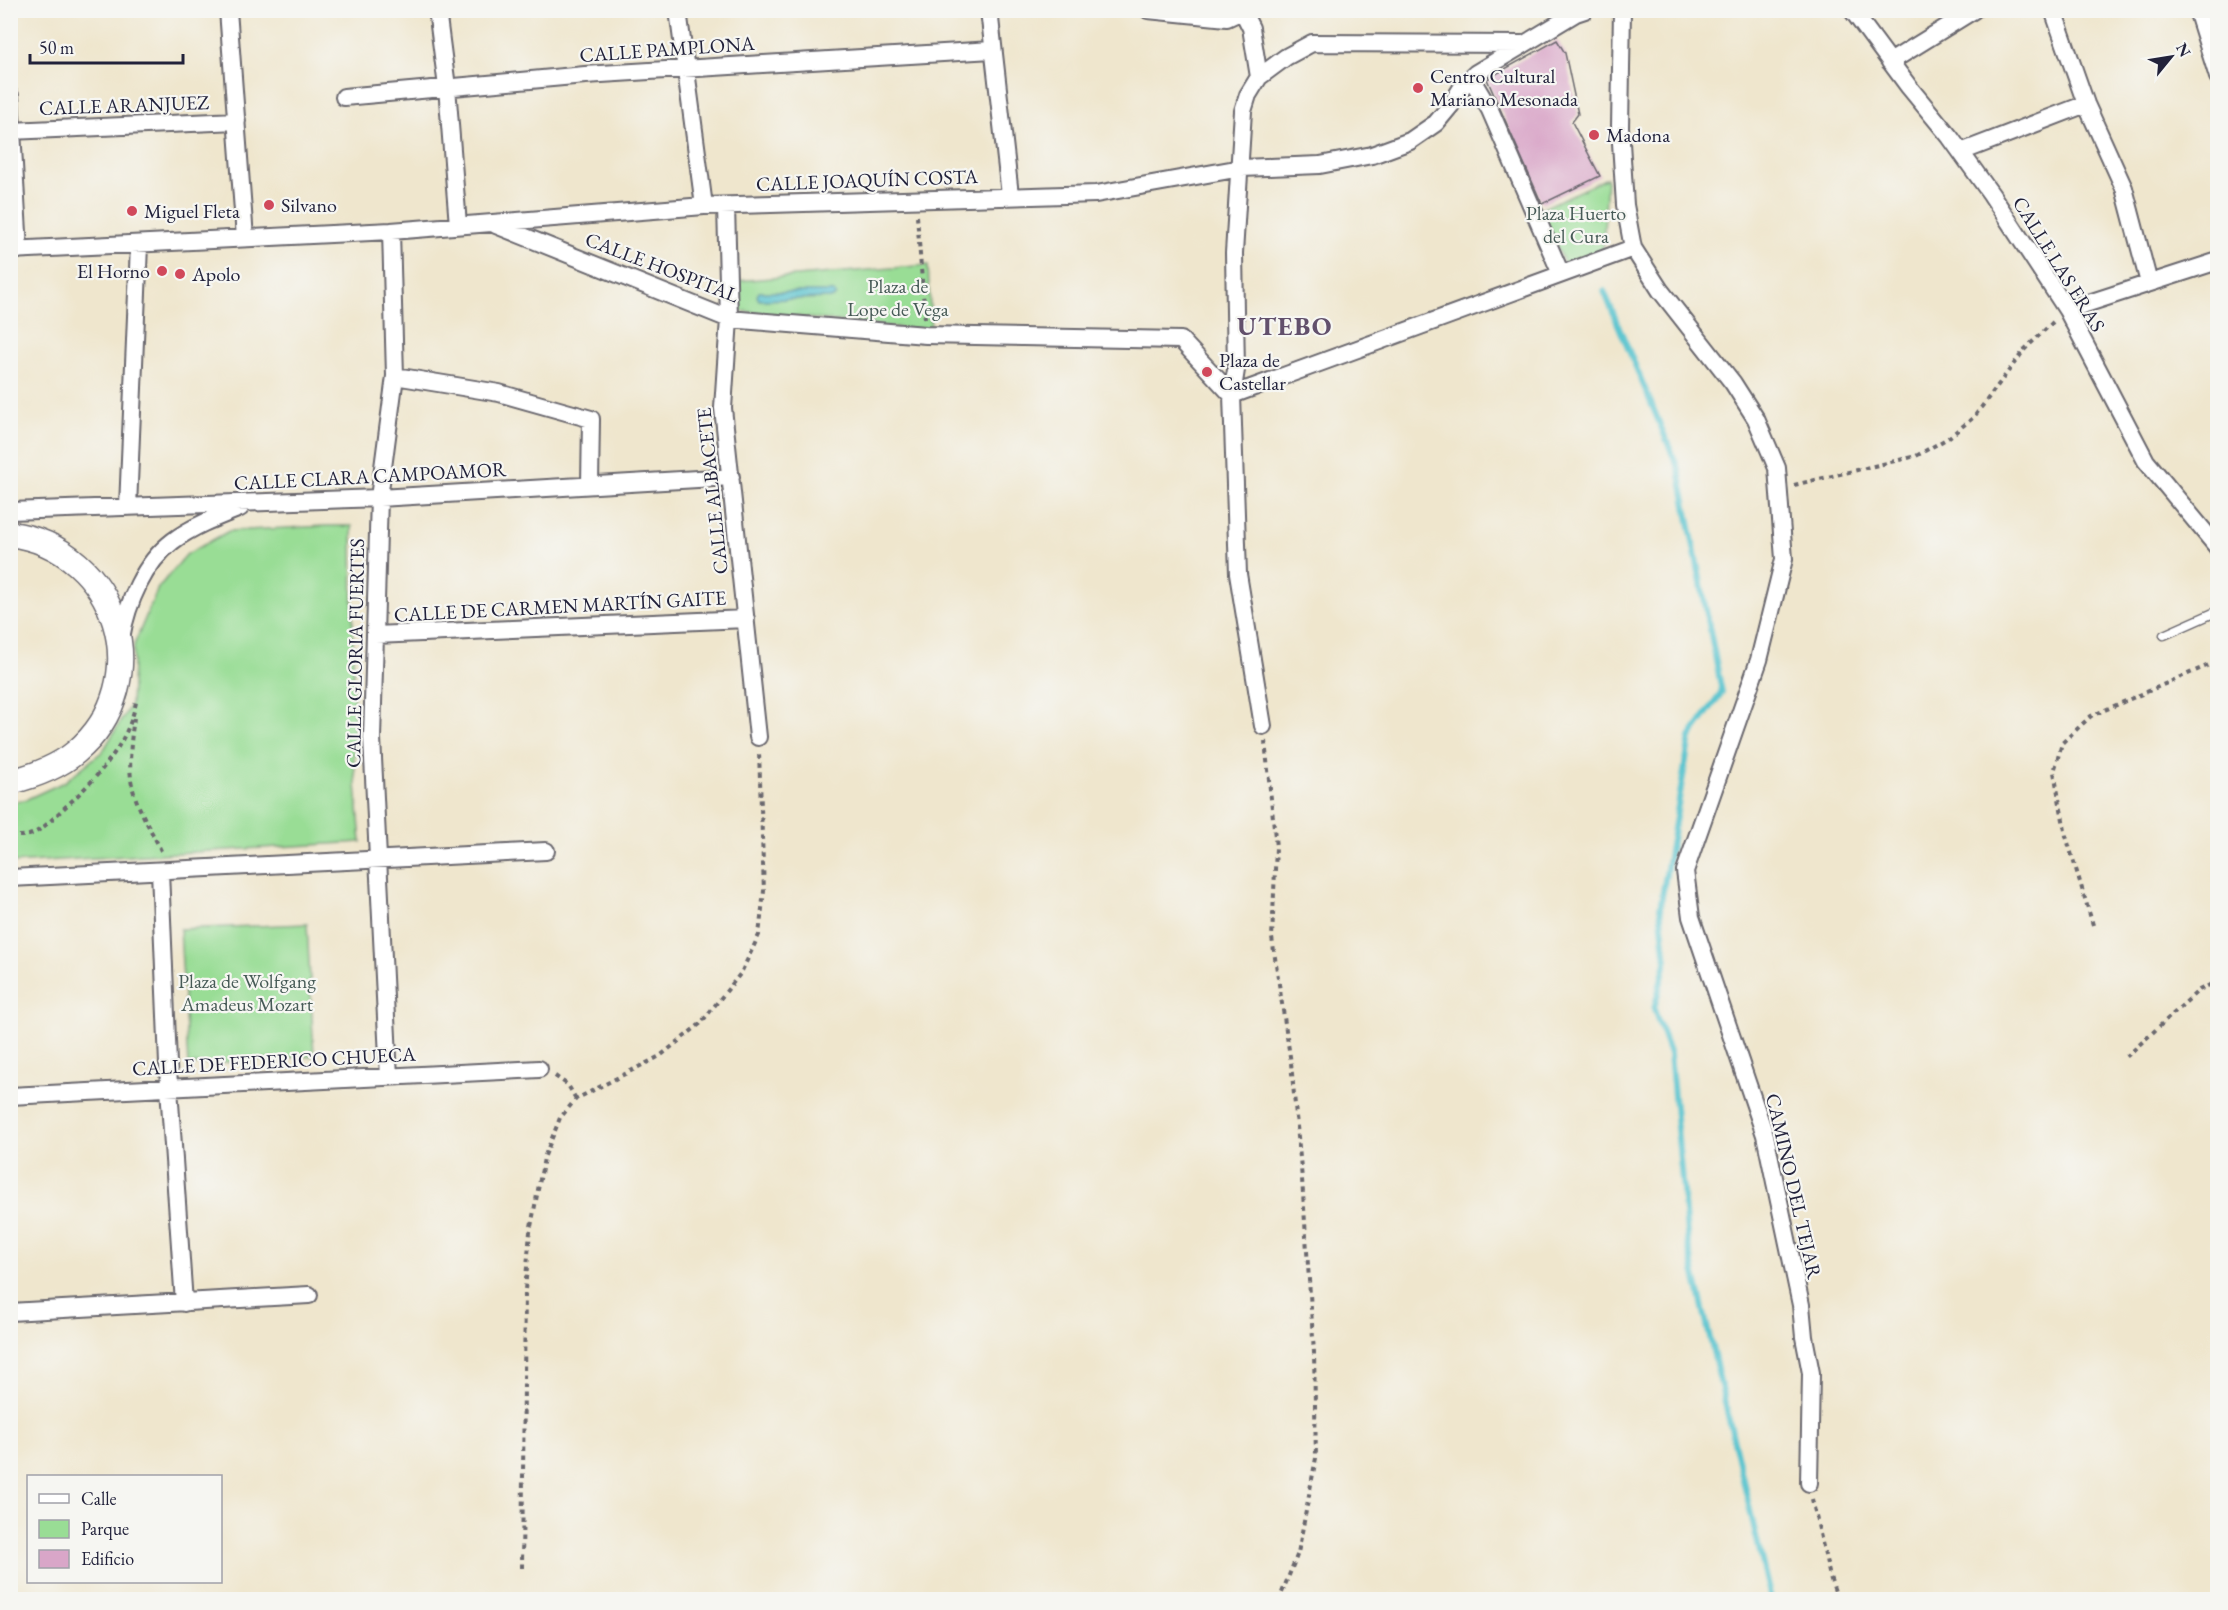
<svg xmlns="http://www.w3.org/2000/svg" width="2228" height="1610" viewBox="0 0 2228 1610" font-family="'EB Garamond',serif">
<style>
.green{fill:#99dd95;stroke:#5e8068;stroke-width:1.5}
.water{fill:#56c3ce;stroke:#3c7284;stroke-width:1.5}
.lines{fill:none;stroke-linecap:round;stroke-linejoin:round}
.stream{stroke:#56c3ce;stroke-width:6}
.building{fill:#d9a6c8}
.lane-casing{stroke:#6a676e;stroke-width:11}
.street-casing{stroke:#6a676e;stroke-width:20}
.secondary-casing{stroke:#6a676e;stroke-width:27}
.path{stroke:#6a676e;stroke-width:4;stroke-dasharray:4.5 4.5;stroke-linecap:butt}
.lane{stroke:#fff;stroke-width:8}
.street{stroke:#fff;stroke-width:16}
.secondary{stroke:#fff;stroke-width:24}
.poi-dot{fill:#d1495b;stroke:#f6f6f2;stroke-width:2}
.labels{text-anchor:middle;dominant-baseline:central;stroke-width:4.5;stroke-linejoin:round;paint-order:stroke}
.street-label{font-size:20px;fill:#22223b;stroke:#f6f6f2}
.poi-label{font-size:20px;fill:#22223b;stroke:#f6f6f2;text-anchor:start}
.park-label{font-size:20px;fill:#465a56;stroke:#f6f6f2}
.district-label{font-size:26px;font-weight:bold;letter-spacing:1.5px;fill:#62506c;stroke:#f6f6f2}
</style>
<rect width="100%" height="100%" fill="#f6f6f2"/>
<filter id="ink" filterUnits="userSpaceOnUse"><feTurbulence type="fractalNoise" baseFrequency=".0167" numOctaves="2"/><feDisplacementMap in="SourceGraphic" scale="12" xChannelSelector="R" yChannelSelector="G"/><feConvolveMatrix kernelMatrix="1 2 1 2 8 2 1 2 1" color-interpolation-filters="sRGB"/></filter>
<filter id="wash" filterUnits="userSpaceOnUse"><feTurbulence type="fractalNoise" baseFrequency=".008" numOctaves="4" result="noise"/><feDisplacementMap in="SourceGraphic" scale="24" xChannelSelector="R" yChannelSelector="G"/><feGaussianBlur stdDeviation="1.35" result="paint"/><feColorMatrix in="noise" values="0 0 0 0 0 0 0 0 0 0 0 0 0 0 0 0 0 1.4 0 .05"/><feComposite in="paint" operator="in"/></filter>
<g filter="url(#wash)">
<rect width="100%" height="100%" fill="#efe6cd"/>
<path class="green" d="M1607 178 1603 249 1565 265 1541 209Z
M928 265 931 331 741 311 737 281Z
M326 526H352L354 761 361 842 11 863V803L25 800 64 782 103 751 131 704 134 645 158 588 187 554 229 531Z
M307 924 314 1056 188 1065 180 929Z"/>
<path class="water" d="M759 292H834L836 295 833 298 759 300 757 296Z"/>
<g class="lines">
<path class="stream" d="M1604 291 1679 470 1722 692 1690 737 1660 908 1666 962 1654 1009 1670 1054 1688 1244 1771 1600"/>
</g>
<g id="blocks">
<path class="building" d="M1557 40 1565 53 1578 114 1572 122 1600 176 1542 204 1487 79Z"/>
</g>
</g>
<g filter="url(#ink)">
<use href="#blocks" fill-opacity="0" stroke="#6a676e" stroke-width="1.5"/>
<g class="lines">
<g class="lane-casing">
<path id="lane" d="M2164 635 2218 611"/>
</g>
<g class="street-casing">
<path id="street" d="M228 10 245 238
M437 10 447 87 458 225
M678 10 704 206
M989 10 1010 195
M1148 10 1227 18 1242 11
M1242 10 1251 28 1259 77
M1622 10 1620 127 1625 205 1633 248 1660 290 1733 383 1756 419 1777 468 1784 559 1759 660 1685 871 1691 917 1765 1135 1801 1305 1804 1337 1811 1373 1809 1483
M1852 10 1909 87 1950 137 1991 194 2067 310 2146 461 2218 548
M2053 10 2086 104 2124 188 2149 283
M2197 10 2218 77
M1890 62 1974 10
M1471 78 1490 110 1561 274
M10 96 19 250
M344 97 585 75 992 50
M10 131 237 121
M1961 152 2086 104
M726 206 729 319 723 408 758 737
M496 225 729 319 926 335 1181 340 1232 395
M10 250 391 231 704 206 1096 194 1241 168 1320 165 1372 155 1410 141 1436 123 1451 105 1464 84 1476 73 1576 13 1585 10
M2067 310 2218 261
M395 376 499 393 591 419 590 485
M1232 395 1633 248
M128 507 139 245
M10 511 379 498 731 477
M375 635 746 619
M121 638C127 603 144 563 173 541 193 526 217 517 240 508
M1263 726 1238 574 1232 395 1236 370 1234 253 1243 111 1248 95 1259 77 1286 57 1312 43 1524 44
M160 871 169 1088 184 1303
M10 878 546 851
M389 1077 372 738 379 498 395 376 391 231
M10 1096 539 1069
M10 1312 309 1295"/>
</g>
<g class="secondary-casing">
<path id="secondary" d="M10 534C118 548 159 682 76 752 57 768 34 776 10 782"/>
</g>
<path class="path" d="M917 216 925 319
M1794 485 1916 456 1948 438 1974 417 2025 349 2053 322
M134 718C131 738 129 759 131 779 134 805 152 830 162 853
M1265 741 1276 847 1272 938 1291 1063 1302 1179 1314 1352 1316 1458 1298 1553 1279 1600
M10 836C16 836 23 836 29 835 42 831 52 819 62 810 94 781 128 746 136 702
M2093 925 2066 836 2054 772 2062 743 2091 716 2218 661
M2126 1057 2199 990 2218 981
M555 1076 568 1085 576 1099
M1812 1499 1830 1577 1838 1600
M522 1568 525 1290 530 1232 544 1158 560 1118 576 1099 660 1056 700 1024 741 973 759 935 764 891 759 752"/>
<use href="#lane" class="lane"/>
<use href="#street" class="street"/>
<use href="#secondary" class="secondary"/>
</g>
</g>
<g class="poi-dot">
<circle cx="1418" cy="88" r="6"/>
<circle cx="1594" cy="135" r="6"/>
<circle cx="269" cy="205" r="6"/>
<circle cx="132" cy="211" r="6"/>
<circle cx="162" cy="271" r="6"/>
<circle cx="180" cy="274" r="6"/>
<circle cx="1207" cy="372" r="6"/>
</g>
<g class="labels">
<g class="street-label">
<text transform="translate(667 49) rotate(-4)">CALLE PAMPLONA</text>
<text transform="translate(124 105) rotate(-2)">CALLE ARANJUEZ</text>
<text transform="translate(867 180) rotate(-2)">CALLE JOAQUÍN COSTA</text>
<text transform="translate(2059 264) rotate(58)">CALLE LAS ERAS</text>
<text transform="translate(662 267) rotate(21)">CALLE HOSPITAL</text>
<text transform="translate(370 476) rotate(-3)">CALLE CLARA CAMPOAMOR</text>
<text transform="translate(712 491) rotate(-96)">CALLE ALBACETE</text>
<text transform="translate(560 606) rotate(-3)">CALLE DE CARMEN MARTÍN GAITE</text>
<text transform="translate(355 653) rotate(-89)">CALLE GLORIA FUERTES</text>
<text transform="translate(274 1061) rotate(-3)">CALLE DE FEDERICO CHUECA</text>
<text transform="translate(1794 1186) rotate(77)">CAMINO DEL TEJAR</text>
</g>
<g class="poi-label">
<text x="1430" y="76">Centro Cultural<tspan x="1430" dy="23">Mariano Mesonada</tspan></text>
<text x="1606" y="135">Madona</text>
<text x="281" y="205">Silvano</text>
<text x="144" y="211">Miguel Fleta</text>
<text x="150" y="271" text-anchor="end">El Horno</text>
<text x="192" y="274">Apolo</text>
<text x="1219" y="360">Plaza de<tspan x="1219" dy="23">Castellar</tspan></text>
</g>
<g class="park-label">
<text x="1576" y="213">Plaza Huerto<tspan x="1576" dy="23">del Cura</tspan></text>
<text x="898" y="286">Plaza de<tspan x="898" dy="23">Lope de Vega</tspan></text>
<text x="247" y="981">Plaza de Wolfgang<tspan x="247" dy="23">Amadeus Mozart</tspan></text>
</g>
<g class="district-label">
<text x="1285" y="326">UTEBO</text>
</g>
</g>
<rect width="2228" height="1610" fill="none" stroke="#f6f6f2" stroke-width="36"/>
<rect x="27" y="1475" width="195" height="108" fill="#f6f6f2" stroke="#a1a1a9" stroke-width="1.5"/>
<rect x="39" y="1494" width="30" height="9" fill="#ffffff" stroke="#a1a1a9" stroke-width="1.5"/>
<text x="81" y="1505" font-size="18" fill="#22223b">Calle</text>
<rect x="39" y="1520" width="30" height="18" fill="#99dd95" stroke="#a1a1a9" stroke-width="1.5"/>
<text x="81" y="1535" font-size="18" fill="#22223b">Parque</text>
<rect x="39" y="1550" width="30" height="18" fill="#d9a6c8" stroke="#a1a1a9" stroke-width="1.5"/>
<text x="81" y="1565" font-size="18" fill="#22223b">Edificio</text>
<g transform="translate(2171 57) rotate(60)" stroke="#f6f6f2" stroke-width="4.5" paint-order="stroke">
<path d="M0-4.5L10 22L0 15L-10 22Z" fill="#22223b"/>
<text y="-9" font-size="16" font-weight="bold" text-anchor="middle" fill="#22223b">N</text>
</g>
<path d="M30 54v9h153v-9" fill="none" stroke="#22223b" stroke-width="3"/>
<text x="39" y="54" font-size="18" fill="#22223b" stroke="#f6f6f2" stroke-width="4.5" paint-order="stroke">50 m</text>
</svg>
